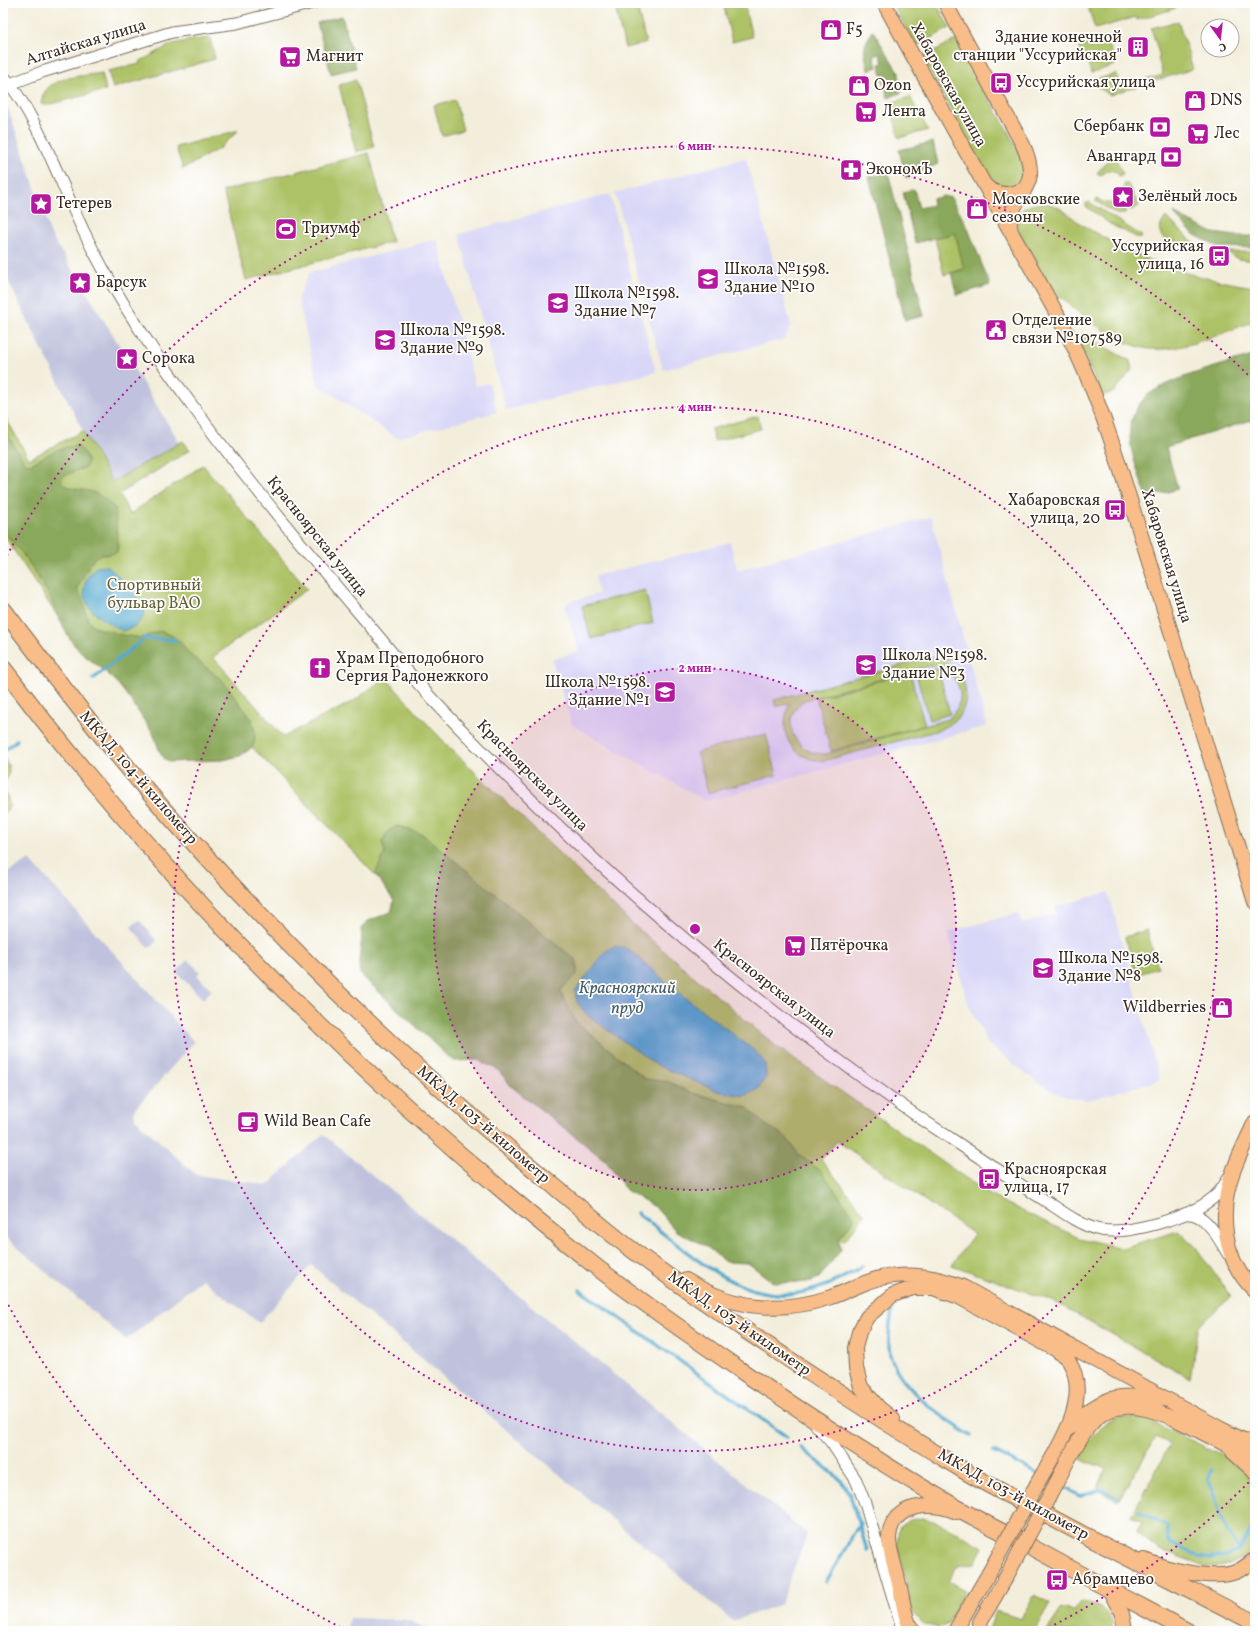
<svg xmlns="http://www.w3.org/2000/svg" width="1258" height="1634" viewBox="0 0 1258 1634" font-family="Vollkorn,serif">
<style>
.built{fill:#d9d7f7}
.industrial{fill:#c0c2dd}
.green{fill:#adc266;stroke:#747642;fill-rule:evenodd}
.forest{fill:#8aa85b;stroke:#62693c}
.water{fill:#51a8ce;stroke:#466976}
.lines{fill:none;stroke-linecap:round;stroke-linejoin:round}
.stream{stroke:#51a8ce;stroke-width:3.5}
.minor-casing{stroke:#7b6f60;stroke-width:13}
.major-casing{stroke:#7b6f60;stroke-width:16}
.highway-casing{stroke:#7b6f60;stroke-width:18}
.minor{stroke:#fff;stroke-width:11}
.major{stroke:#f8bd89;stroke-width:14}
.highway{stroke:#f8bd89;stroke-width:16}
.major-bridge-casing{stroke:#7b6f60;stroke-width:16;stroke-linecap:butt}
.major-bridge{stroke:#f8bd89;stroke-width:14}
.ring{fill:none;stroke:#b5179e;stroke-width:2;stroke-dasharray:2 4}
.labels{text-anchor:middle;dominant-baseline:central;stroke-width:3.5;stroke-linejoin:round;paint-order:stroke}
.poi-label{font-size:16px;fill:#3b2a1e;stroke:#fff;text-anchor:start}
.street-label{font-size:16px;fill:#3b2a1e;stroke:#fff}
.park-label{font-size:16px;fill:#635f37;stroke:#fff}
.water-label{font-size:17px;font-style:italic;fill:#445c64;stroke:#fff}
.centre{fill:#b5179e;stroke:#fff;stroke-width:2}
.ring-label{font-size:12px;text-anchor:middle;font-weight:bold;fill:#b5179e;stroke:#fff;stroke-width:3.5;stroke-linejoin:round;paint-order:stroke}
</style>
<rect width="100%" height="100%" fill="#fff"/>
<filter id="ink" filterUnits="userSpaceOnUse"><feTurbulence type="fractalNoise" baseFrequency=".025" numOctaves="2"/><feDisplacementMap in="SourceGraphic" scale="8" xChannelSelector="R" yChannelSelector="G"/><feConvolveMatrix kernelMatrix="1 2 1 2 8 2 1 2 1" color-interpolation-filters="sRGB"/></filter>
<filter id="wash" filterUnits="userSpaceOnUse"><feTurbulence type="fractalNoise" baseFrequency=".012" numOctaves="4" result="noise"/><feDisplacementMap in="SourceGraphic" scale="16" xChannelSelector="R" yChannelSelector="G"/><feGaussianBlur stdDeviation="0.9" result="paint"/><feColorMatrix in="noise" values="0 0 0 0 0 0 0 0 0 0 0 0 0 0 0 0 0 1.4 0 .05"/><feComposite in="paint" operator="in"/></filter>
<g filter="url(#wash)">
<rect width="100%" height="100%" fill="#f3eedb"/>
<path class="built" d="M746 158 791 325 785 339 663 370 615 193Z
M610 194 656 372 506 410 459 234Z
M437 239 475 386 489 383 497 412 397 438 318 385 298 299 309 273Z
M931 517 987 726 706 801 572 725 552 660 579 651 565 607 570 601 599 594 595 576 730 542 737 570Z
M1108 892 1160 1080 1088 1100 1069 1098 1056 1093 1037 1082 988 1044 968 1004 948 932 1018 913 1022 924 1057 914 1055 907Z"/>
<path class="industrial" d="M8 108 51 235 180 443 112 482 83 431 3 271V110Z
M30 860 194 1042 134 1110 135 1119 196 1175 268 1185 323 1134 807 1534 781 1604 733 1621 311 1265 259 1323 202 1279 126 1340 3 1235V875Z
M139 920 157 941 149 948 131 927Z
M188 960 200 972 197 975 212 990 203 999 176 972Z
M349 1618 409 1620 431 1631H346Z"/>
<path class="green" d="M614 3H636L646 43 625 48Z
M723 3H744L752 37 732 42Z
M892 3H936L950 28 916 46Z
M1087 3H1104L1106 9 1121 5V3H1171L1176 8 1137 20 1136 17 1095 29Z
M1178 21 1193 69 1110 95 1095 85 1094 80 1117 74 1122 86 1163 75 1158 58 1160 57 1151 28Z
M1107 37 1115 65 1091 73 1086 57 1080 52 1078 44Z
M210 38 215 59 113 88 108 71 140 64 139 62 172 44 192 40Z
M956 40 1023 158C1026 182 1014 192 991 181L922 57Z
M102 73 106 90 47 105 41 104C43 75 80 77 102 73Z
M356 80 374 147 356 152 339 85Z
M910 97 928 130 899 138 890 103Z
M455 100 463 130 442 136 434 105Z
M239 130 220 148 183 169 176 147Z
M369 153 392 242 246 280 223 191Z
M1112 155H1114L1123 174 1119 176 1117 172 1109 170 1101 175 1097 173Z
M1124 184H1128L1139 206 1131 210 1121 197 1124 194Z
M1097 199C1105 203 1109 205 1118 201L1126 212 1118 215 1095 201Z
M1089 202 1142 236 1140 239 1110 224 1084 205Z
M1039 203C1060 202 1070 218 1087 228 1108 240 1129 252 1152 261 1184 275 1219 281 1253 287L1255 288V321C1225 332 1182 352 1150 349 1120 347 1065 306 1047 282 1040 272 1035 261 1029 250 1017 229 1005 210 1039 203Z
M1166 217 1199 248 1163 238C1157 230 1161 224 1166 217Z
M955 233 964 269 944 275 935 238Z
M1226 252H1255V261L1238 259Z
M1080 335H1084L1130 361 1132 370 1114 392 1105 395 1101 393 1078 340V337Z
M3 413 29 459 83 431 112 482 183 441 190 450 119 494 130 514 203 465 307 589 213 657 283 737 354 701 385 677 418 714 450 748 630 922 777 1047 993 1197 1079 1238 1122 1248 1178 1231 1195 1246 1231 1297 1199 1325 1190 1378 1055 1302 952 1265 974 1234 837 1141 821 1159 865 1215 844 1241 657 1143 412 913 248 743 58 617 3 534Z
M758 416 761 429 714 441 711 429Z
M645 590 653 623 591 639 582 606Z
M954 651 955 657 943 661C948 664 954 666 958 671 969 687 969 710 953 722 949 725 944 727 939 730L823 761C818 760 812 760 808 758 784 749 780 724 790 703L776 707 774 700ZM936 664C960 676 970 700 948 719L826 754C796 756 776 719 805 700Z
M938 668 950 714 929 720 916 674Z
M910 672 925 725 831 751 816 698Z
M766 734 777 775 708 793 697 752Z
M3 757C17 774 2 776 5 791 7 797 9 800 9 807L3 816Z
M1147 930 1158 968 1136 975 1125 937Z
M1124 1417 1146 1419 1220 1454 1245 1472 1255 1484V1547L1246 1556 1229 1565 1208 1567 1158 1549 1136 1532 1142 1521 1131 1516 1170 1444 1156 1437 1118 1501 1097 1490 1106 1469 1080 1459 1090 1439 1107 1421Z
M922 1518 939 1523 983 1547 975 1563 958 1566 948 1581 965 1590 948 1624 939 1628 924 1624 913 1614 897 1542 899 1528 910 1520Z
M1034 1595 1050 1603 1034 1631H988L996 1611 1021 1619Z
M1081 1602C1100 1604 1104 1607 1113 1623L1111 1631H1047L1062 1608 1073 1612Z"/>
<path class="forest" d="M342 16 356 68 331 74 317 23Z
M873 31 899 73 901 93 888 98 879 64 883 63 880 54 874 56 877 67 868 70C864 50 861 48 873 31Z
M933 142 938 164 906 178 899 150Z
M888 172 924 316 905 320 869 177Z
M914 189 919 208 933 205 932 199 944 196 951 198 967 226 990 285 957 295 951 273 964 269 955 233 915 243 903 192Z
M1173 213 1213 233 1236 236H1255V248L1218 247 1193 234Z
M1255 355V419L1166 447 1178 489 1147 498C1140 476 1128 451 1130 427 1131 416 1140 401 1149 394 1172 377 1227 364 1255 355Z
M3 428 25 463 31 464C49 454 56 447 78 446L83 451 88 462 86 467 63 476 61 482C72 493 85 487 97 494 104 497 109 504 115 508L118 546 117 552 110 554 96 556 89 566 77 588 83 602 88 620 92 625 97 628 122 635 141 638 159 631 171 635 181 642 188 653 222 680 252 720 255 732 254 744 250 749 240 756 223 760 168 762C156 753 158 737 148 726 135 708 124 688 107 673 97 664 84 657 75 646 62 629 57 610 47 592 35 570 20 549 3 531Z
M398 826 422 834 577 961V974L560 991 576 1022 645 1079 669 1082 689 1092 748 1108 764 1124 785 1136 800 1156 821 1171 855 1218 839 1239 841 1250 819 1278 810 1282 774 1283 748 1263 725 1262 706 1246 676 1231 655 1207 626 1190 606 1161 512 1087 498 1070 478 1060 455 1061 445 1054 360 974C356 956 364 947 361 929L368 921 391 912 394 901 375 874 385 853 382 842 388 831Z"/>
<path class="water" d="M108 566 125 583 146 608C142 623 138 626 123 631 104 621 76 607 86 580 88 576 93 571 96 567Z
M614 946 623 947 631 951 668 984 756 1052 765 1063 766 1077 757 1090 744 1096 720 1092 656 1065 586 1014 577 1002 575 991 606 951Z"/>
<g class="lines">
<path class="stream" d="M93 679 145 638 176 640
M3 751 17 740
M637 1213C713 1271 765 1331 862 1266
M580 1290 787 1437
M892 1309C890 1323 886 1347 892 1360 904 1392 944 1418 971 1436
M800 1447 841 1480 850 1495 867 1550
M994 1452 1040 1475
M1212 1470 1208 1480 1227 1532 1240 1549
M1059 1485 1081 1496 1101 1489 1117 1498
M1138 1510 1167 1526 1168 1542 1199 1557 1210 1559 1226 1556 1240 1549 1255 1523
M826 1582 860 1523"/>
</g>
</g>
<g filter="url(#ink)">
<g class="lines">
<g class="minor-casing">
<path id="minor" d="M3 75C39 119 59 180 84 232 115 296 155 355 197 412 248 481 303 547 358 612 383 641 407 672 433 700 593 870 772 1022 968 1150 995 1168 1022 1186 1049 1203 1064 1213 1079 1224 1096 1229 1125 1237 1190 1217 1213 1198 1220 1192 1225 1185 1229 1177
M10 84 42 72 172 32 237 23 313 3
M1184 1214C1206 1211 1218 1238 1228 1254
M816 1425 831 1442 856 1480 865 1503 900 1622 901 1631"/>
</g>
<g class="major-casing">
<path id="major" d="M884 3C924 77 965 150 1006 223 1027 261 1049 298 1069 337 1088 375 1103 415 1116 455L1255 902
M945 3 1023 145C1027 154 1031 164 1030 175 1027 196 1005 207 1011 232
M985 185C996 197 1010 196 1024 189
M1255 1122C1248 1137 1240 1153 1234 1169 1218 1210 1222 1260 1255 1291
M686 1280C730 1308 778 1314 828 1298 847 1292 866 1280 885 1277 914 1273 936 1277 963 1287L1221 1429
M893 1419 879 1408 861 1387 856 1368 855 1348 859 1332 867 1317 893 1295 913 1288H933L959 1297 1055 1349C1060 1353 1066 1356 1069 1361 1093 1400 1056 1450 1037 1484
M1213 1425 1241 1439 1255 1443
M1070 1428C1098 1398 1119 1391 1160 1400
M1233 1452 1255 1472
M1052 1491C1063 1471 1075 1442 1090 1425 1131 1374 1209 1445 1255 1456
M1144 1560C1166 1569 1216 1582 1238 1571 1244 1568 1250 1563 1255 1559
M1109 1589 1122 1614 1125 1631
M913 1631C904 1620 903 1598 899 1584 897 1572 888 1548 889 1537 892 1502 932 1502 957 1512
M955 1631 989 1573
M981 1631 980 1622 1004 1581"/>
</g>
<g class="highway-casing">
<path id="highway" d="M3 609C49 670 95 730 145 788 268 931 404 1062 549 1182 572 1201 595 1221 618 1239 659 1271 702 1300 745 1330 815 1377 886 1423 958 1467 983 1483 1011 1496 1037 1510 1109 1549 1182 1585 1255 1623
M3 668C173 893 374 1092 595 1266 644 1304 695 1339 746 1374 811 1417 875 1460 942 1499 968 1515 996 1529 1024 1543 1078 1573 1133 1602 1187 1631"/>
</g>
<use href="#minor" class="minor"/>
<use href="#major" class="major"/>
<use href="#highway" class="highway"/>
<g class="major-bridge-casing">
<path id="major-bridge" d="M989 1573 1037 1484
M1004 1581 1052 1491"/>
</g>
<use href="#major-bridge" class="major-bridge"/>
</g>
</g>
<circle cx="695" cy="929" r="261" fill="#b5179e" fill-opacity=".12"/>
<g class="ring">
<circle cx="695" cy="929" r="261"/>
<circle cx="695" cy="929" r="522"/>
<path d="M1253 1478A783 783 0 0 1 1044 1630M346 1630A783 783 0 0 1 4 1297M4 561A783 783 0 0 1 1253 380"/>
</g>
<defs>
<g id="shop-square" transform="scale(1.15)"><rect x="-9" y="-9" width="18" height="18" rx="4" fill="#b5179e" stroke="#fff"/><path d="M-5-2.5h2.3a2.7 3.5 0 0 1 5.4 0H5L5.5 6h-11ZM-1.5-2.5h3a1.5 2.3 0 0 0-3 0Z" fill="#fff"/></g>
<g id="building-square" transform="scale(1.15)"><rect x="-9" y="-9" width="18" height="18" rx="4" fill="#b5179e" stroke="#fff"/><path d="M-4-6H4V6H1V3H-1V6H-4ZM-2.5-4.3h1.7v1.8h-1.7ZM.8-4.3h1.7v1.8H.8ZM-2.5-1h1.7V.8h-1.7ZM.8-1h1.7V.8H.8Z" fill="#fff"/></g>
<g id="supermarket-square" transform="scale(1.15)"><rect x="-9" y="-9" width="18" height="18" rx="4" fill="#b5179e" stroke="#fff"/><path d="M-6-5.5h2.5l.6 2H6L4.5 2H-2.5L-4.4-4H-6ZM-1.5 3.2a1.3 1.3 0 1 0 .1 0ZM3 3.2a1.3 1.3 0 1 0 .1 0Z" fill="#fff"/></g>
<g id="bus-square" transform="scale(1.15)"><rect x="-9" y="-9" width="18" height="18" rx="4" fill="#b5179e" stroke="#fff"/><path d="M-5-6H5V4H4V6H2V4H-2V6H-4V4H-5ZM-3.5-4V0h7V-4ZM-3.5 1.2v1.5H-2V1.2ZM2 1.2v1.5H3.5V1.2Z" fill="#fff"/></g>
<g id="bank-square" transform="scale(1.15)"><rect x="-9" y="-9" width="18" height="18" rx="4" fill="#b5179e" stroke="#fff"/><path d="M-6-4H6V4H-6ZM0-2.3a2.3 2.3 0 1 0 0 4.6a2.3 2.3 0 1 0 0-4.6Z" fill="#fff"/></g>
<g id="pharmacy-square" transform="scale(1.15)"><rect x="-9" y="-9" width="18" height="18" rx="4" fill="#b5179e" stroke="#fff"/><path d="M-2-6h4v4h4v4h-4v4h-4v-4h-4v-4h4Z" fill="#fff"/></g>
<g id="sight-square" transform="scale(1.15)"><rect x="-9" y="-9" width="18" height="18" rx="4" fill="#b5179e" stroke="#fff"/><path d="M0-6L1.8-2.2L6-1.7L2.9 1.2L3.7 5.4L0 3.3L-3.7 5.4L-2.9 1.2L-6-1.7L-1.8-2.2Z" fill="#fff"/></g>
<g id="stadium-square" transform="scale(1.15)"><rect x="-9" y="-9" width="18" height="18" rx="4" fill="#b5179e" stroke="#fff"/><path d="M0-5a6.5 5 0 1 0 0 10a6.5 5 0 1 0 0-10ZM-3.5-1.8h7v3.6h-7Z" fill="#fff"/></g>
<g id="school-square" transform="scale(1.15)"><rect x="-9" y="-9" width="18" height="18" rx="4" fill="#b5179e" stroke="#fff"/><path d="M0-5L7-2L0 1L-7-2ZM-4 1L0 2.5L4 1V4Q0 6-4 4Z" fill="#fff"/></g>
<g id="civic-square" transform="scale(1.15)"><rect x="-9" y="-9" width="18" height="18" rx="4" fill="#b5179e" stroke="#fff"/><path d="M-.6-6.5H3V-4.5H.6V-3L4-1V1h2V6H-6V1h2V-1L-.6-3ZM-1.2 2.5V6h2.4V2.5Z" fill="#fff"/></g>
<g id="church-square" transform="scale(1.15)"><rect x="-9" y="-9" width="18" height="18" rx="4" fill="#b5179e" stroke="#fff"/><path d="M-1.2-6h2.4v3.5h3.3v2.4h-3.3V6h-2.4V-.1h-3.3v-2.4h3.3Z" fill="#fff"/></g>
<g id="cafe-square" transform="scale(1.15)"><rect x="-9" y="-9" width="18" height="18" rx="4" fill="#b5179e" stroke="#fff"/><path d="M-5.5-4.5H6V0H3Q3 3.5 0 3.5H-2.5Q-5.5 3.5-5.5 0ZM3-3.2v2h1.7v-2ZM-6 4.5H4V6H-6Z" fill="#fff"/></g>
</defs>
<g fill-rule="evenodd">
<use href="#shop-square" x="831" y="30"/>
<use href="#building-square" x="1138" y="47"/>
<use href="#supermarket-square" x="290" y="57"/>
<use href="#bus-square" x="1001" y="83"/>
<use href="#shop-square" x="859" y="86"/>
<use href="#shop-square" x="1195" y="101"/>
<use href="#supermarket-square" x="866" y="112"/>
<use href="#bank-square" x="1160" y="127"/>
<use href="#supermarket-square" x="1198" y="134"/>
<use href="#bank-square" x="1171" y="157"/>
<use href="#pharmacy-square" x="851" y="170"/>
<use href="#sight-square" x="1123" y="197"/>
<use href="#sight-square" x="41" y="204"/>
<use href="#shop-square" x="977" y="209"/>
<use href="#stadium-square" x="286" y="229"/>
<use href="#bus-square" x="1219" y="256"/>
<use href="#school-square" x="708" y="279"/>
<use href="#sight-square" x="80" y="283"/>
<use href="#school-square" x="558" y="303"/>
<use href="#civic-square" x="996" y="330"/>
<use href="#school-square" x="385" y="340"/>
<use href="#sight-square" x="127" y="359"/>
<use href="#bus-square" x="1115" y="510"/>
<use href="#school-square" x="866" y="665"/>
<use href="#church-square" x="320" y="668"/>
<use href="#school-square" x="665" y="692"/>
<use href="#supermarket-square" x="795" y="946"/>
<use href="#school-square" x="1043" y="968"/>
<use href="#shop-square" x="1222" y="1008"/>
<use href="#cafe-square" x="248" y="1122"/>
<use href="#bus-square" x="989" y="1179"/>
<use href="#bus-square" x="1057" y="1580"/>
</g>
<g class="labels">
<g class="poi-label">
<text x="846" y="30">F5</text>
<text x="1122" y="38" text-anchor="end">Здание конечной<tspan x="1122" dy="18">станции "Уссурийская"</tspan></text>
<text x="306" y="57">Магнит</text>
<text x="1016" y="83">Уссурийская улица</text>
<text x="874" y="86">Ozon</text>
<text x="1210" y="101">DNS</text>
<text x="882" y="112">Лента</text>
<text x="1144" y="127" text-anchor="end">Сбербанк</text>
<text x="1214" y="134">Лес</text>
<text x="1156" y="157" text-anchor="end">Авангард</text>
<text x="866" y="170">ЭкономЪ</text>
<text x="1138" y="197">Зелёный лось</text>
<text x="992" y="200">Московские<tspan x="992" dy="18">сезоны</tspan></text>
<text x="56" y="204">Тетерев</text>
<text x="302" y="229">Триумф</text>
<text x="1204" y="247" text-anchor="end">Уссурийская<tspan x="1204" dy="18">улица, 16</tspan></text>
<text x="724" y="270">Школа №1598.<tspan x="724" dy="18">Здание №10</tspan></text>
<text x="96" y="283">Барсук</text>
<text x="574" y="294">Школа №1598.<tspan x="574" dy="18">Здание №7</tspan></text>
<text x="1012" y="321">Отделение<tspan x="1012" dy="18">связи №107589</tspan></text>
<text x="400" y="331">Школа №1598.<tspan x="400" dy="18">Здание №9</tspan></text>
<text x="142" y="359">Сорока</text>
<text x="1100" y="501" text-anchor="end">Хабаровская<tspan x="1100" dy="18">улица, 20</tspan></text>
<text x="882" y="656">Школа №1598.<tspan x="882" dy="18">Здание №3</tspan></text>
<text x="336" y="659">Храм Преподобного<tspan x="336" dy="18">Сергия Радонежкого</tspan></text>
<text x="650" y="683" text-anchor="end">Школа №1598.<tspan x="650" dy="18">Здание №1</tspan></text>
<text x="810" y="946">Пятёрочка</text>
<text x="1058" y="959">Школа №1598.<tspan x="1058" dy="18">Здание №8</tspan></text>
<text x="1206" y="1008" text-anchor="end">Wildberries</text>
<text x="264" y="1122">Wild Bean Cafe</text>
<text x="1004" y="1170">Красноярская<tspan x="1004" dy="18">улица, 17</tspan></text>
<text x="1072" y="1580">Абрамцево</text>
</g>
<g class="street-label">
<text transform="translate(86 43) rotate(-17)">Алтайская улица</text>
<text transform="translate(948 85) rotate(61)">Хабаровская улица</text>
<text transform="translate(317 537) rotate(51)">Красноярская улица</text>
<text transform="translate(1166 556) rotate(73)">Хабаровская улица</text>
<text transform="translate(532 776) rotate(45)">Красноярская улица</text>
<text transform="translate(138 778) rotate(49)">МКАД, 104-й километр</text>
<text transform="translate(774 989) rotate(38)">Красноярская улица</text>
<text transform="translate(483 1125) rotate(41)">МКАД, 103-й километр</text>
<text transform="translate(739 1324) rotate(35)">МКАД, 103-й километр</text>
<text transform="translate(1013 1495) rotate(29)">МКАД, 103-й километр</text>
</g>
<g class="park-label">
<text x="154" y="586">Спортивный<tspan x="154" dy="18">бульвар ВАО</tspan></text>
</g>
<g class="water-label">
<text x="627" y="988">Красноярский<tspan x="627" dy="20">пруд</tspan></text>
</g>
</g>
<circle cx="695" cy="929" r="6" class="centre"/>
<g class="ring-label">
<text x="695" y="150">6 мин</text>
<text x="695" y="411">4 мин</text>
<text x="695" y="672">2 мин</text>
</g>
<rect width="1258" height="1634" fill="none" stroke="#fff" stroke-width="16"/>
<g transform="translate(1220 38) rotate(165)"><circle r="19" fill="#ffffff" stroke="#b1aaa5"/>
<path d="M0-3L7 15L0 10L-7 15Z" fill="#b5179e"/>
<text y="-6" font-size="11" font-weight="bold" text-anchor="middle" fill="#3b2a1e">С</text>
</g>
</svg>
